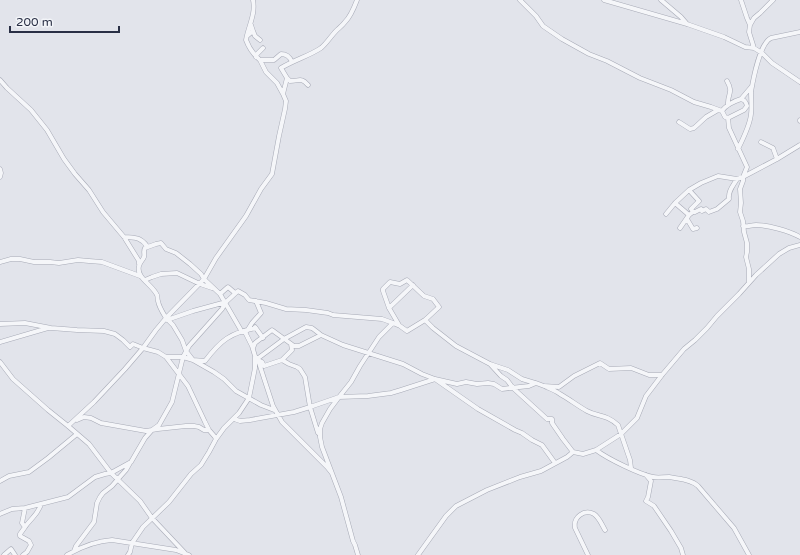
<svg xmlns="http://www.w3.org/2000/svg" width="800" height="555" viewBox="0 0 800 555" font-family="'Varela Round',sans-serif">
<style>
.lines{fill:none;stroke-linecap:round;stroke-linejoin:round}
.minor-casing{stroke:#a7aab6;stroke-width:5}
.minor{stroke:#f5f6f9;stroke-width:4}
</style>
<rect width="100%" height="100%" fill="#e2e4eb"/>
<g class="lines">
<g class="minor-casing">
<path id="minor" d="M253 0C256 14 248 27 246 40 249 48 254 55 260 60H274L281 54C286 54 290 57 292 62
M520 0 536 16 543 26 562 39 589 54 607 61 640 78 671 90 694 102 711 107 722 111
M604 0 687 24 724 37 745 47 754 48 762 53 772 63 800 82
M661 0 681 17 687 24
M741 0 747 18 750 25
M253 31 255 36 260 40
M247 36 253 31 251 25
M754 48 749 32 750 25 754 18 760 13 773 0
M256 57 257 54 263 48
M260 60 266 72 277 83 283 94
M287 78 290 81C300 81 301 77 308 85
M0 80 7 88 31 110 47 130 64 159 75 174 89 190 103 212 124 237 139 261V264
M727 81C734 93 727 94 728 105
M741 99C745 100 746 102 747 106L744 110 728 118 725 117 722 111C725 106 734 101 741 99Z
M741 99 752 86
M728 118 729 128 747 167 743 177V181L740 189 741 203 740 212 743 221 744 232 747 243V252L746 257 749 269V282
M800 120V121
M679 122 690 129 694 128 706 117 718 110
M761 142 773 148 777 159
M738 149C743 139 750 125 751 114 752 107 751 100 751 92 753 80 760 43 771 38L800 32
M0 169 1 173 0 177
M689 190 699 201 691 209 693 212
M675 203 689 215
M666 214 675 203 689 190 701 183 718 176 737 179 743 177 777 159 800 145
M687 219 693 229 697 228
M743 226C747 227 751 225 756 225 768 225 789 231 800 237
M680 228 689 215 693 212H695L701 209 702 211 706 209 709 212 717 209 729 199C728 191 733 186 737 179
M124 237C136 238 140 237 147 246
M0 262 11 259H20L34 262H50L59 263 78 260 89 261 102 262 140 276
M145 280 152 277 161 274 177 273 200 284 212 288
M220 294 228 287 235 293
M389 308 413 285
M167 320 193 311 226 302
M0 324 25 323 51 328 77 330 104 331 115 334 123 340 130 347 133 344 143 348 158 352 166 357H183L193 360 205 361C221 340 230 333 256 328
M399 325 389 308 383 291V289L390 282 400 284 407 280 424 296 433 299 439 307 425 320
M255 327 263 338
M247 331 252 323 261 313 256 301
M0 342 48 328
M253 348 255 343 272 330 294 346H299L321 335
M166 357 188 386 205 422 209 430 215 437 216 439
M257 359 284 339 306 327 312 328 316 331 321 335 343 345 403 364 422 374 435 379 478 409 515 430 522 433 532 440 542 445 555 463
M258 360 262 362 264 366 282 360 289 364 297 367 300 369 305 377 310 407 318 433
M282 360 292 350 291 344
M0 362 13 379 48 410 68 426 89 444 111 473 140 501 152 518 185 553
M490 364 501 376 507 380 513 388 547 419H552V423L563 439 573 452
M546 387C551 389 556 391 560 394 569 399 578 406 587 411 598 417 606 414 618 425L630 460 631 468
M274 410 261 405 236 391 224 379 214 372 193 360 186 351 182 340 173 325 166 318 204 279 216 258 246 216 261 189 272 174 279 136 285 109 286 101 283 94 287 78 281 68C294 60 309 56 321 48 327 43 331 36 336 31 339 28 342 26 345 22 351 16 354 8 357 0
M234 419 240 421 250 420 294 412 310 407 339 397 368 396 391 393 401 390 435 379 457 384 466 382 477 384 488 383 494 384 502 389 529 386 536 383 544 386 559 387 574 376 600 363 609 369 631 368 649 375H662
M77 420 84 417 91 418 101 423 146 431 158 429 186 426H194L199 427 204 430H209
M68 426 94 402 125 369 143 348 156 330 166 318C163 313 159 307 158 301 157 298 158 297 157 295 152 284 136 278 139 266 140 262 143 260 144 257 145 254 143 251 145 248L156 244 161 243 166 249 176 253 190 264 201 274 204 279 220 294 242 332H245L252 346 255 356 259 363 273 406 282 422 327 467 331 472
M596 450 621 434 637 418 646 396 662 375 684 349 695 340 707 328 717 316 739 294 756 275 779 254 789 248 800 245
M646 475 651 481 648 497 646 501 654 506 671 531 681 548 683 555
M0 481 9 476 29 472 48 458 77 434
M0 514 12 509 25 508 68 497 95 477 105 474 111 473 131 462 145 438 152 430 159 425 172 402 183 357 189 346 222 309 226 302 238 291 245 295 249 300 266 303 286 309 306 310 328 313 333 315 382 319 393 323
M25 527C31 518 38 515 41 504
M74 551 76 546 94 522 97 503 100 497 103 493 112 486 118 479 126 470 130 463
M4 555 11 549 15 555
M23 555 27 552 31 545 29 541 20 536V534L25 527 22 523 25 508
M67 555C81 547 95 541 112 540L176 550 189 555
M128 555 130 552 132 543 143 527 169 502 191 474 201 465 209 452 216 439 224 428 239 413 249 398 255 368V357
M358 555 355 545 353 541 341 497 322 447 320 437V429L322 423 330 409 339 397 351 382 360 366 379 337 393 323 400 326 407 331 425 320 433 328 456 346 490 364 508 370 522 379 535 383
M418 555 446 516 456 506 487 490 520 477 541 471 567 457 573 452 583 454 596 450C608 459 639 474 653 477 658 478 663 477 669 477 678 479 691 479 698 486L734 528 749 555
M588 555 575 528C573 517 584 509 594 514 599 517 602 525 605 530"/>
</g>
<use href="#minor" class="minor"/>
</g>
<path d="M10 26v6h109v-6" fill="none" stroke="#292f45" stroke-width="2"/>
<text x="16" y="26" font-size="12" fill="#292f45" stroke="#f2f4f8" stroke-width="3" paint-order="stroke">200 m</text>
</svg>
